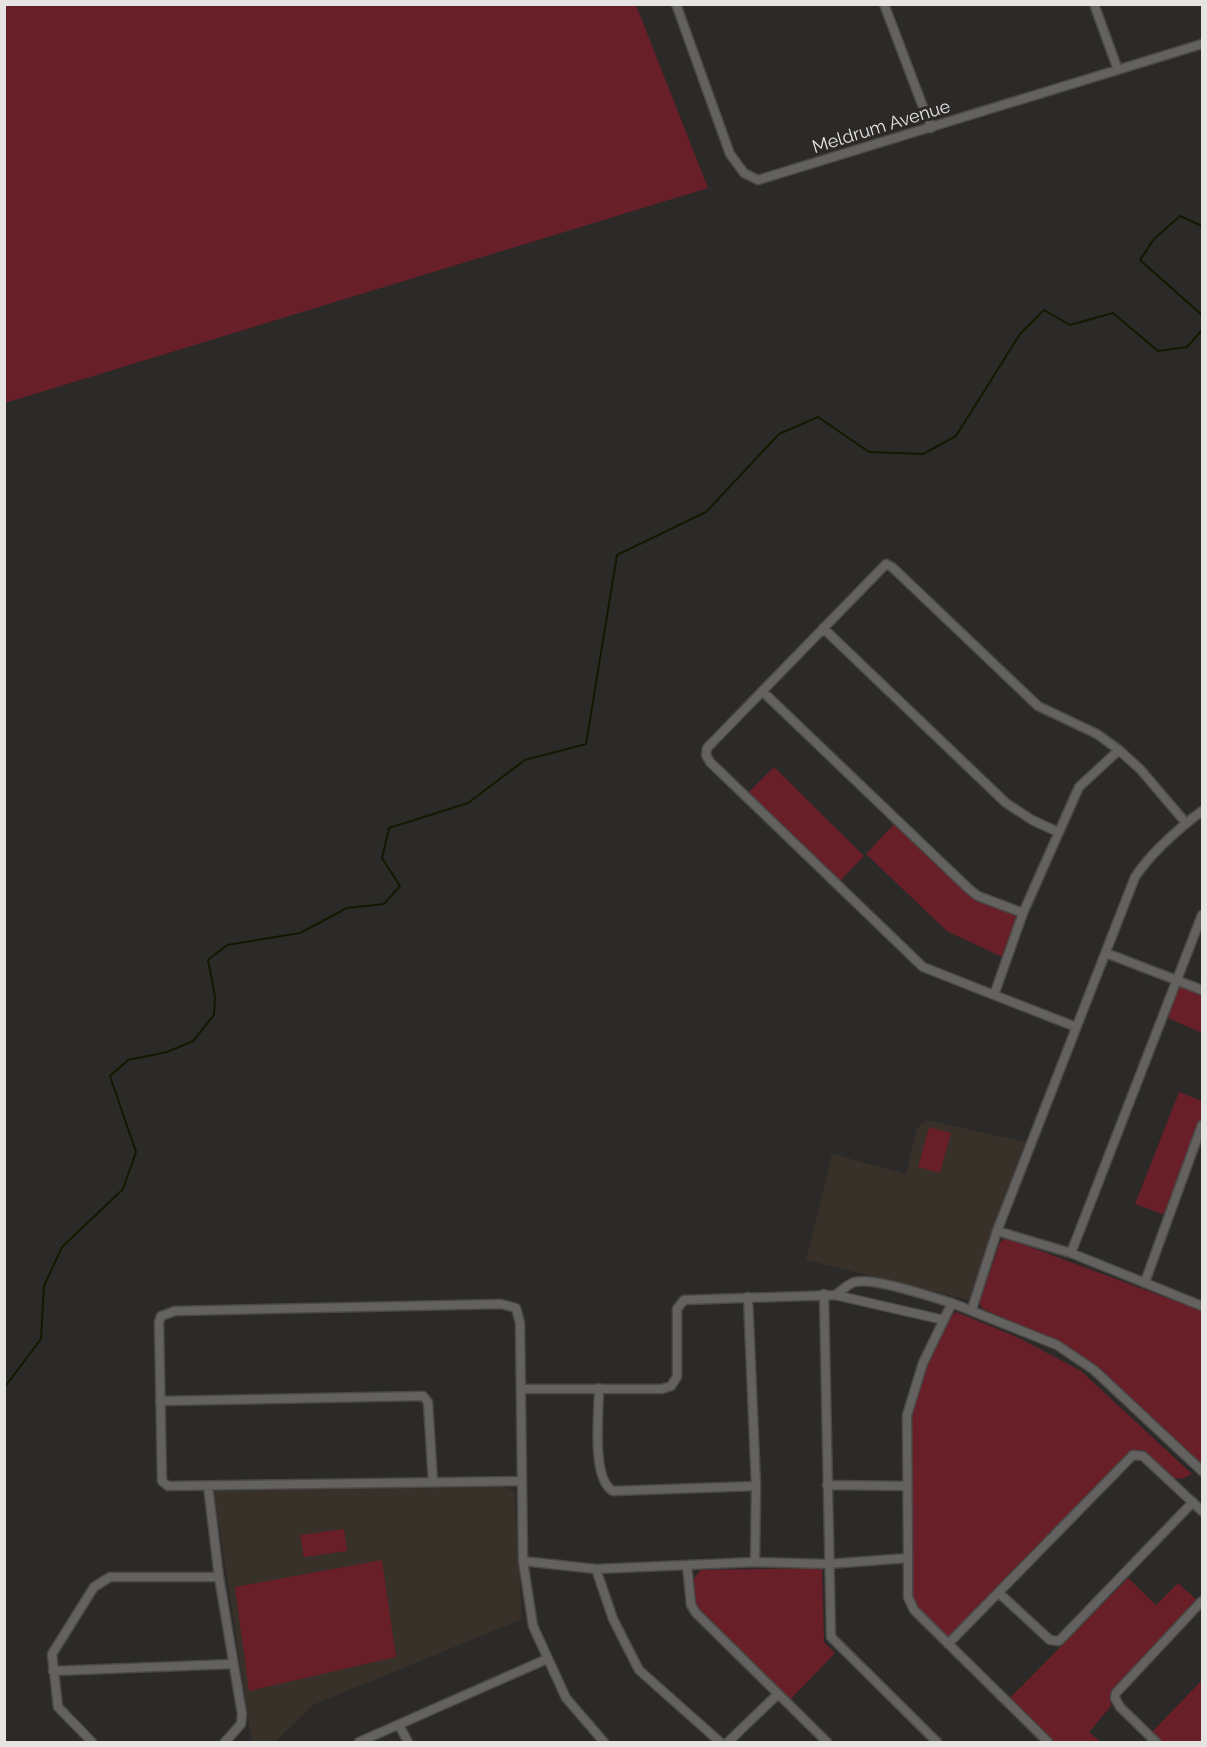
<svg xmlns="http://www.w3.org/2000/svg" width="1207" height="1747" viewBox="0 0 1207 1747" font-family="Raleway,sans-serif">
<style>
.built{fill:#37312a}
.green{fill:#681f28}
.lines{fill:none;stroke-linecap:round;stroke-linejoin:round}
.stream{stroke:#141801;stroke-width:2}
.minor-casing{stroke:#4a4947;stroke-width:11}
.minor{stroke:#646260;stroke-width:8}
.labels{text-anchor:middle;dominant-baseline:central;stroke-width:6;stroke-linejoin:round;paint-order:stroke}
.street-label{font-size:18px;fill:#e5e4e3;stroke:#2c2a28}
</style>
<rect width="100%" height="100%" fill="#2c2a28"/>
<path class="built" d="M927 1120 1025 1142 969 1300 806 1260 832 1154 906 1174 917 1128Z
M500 1486 513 1490 515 1496 522 1619 313 1705 275 1742H252L214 1491Z"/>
<path class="green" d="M5 4 636 5 708 188 5 403Z
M774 767 864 856 839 882 747 794Z
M896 822 958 883 1020 914 1002 957 947 931 866 854Z
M1184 987 1202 994V1033L1168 1018 1178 989Z
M1179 1092 1202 1101V1115L1165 1215 1135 1204Z
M929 1127 951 1133 940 1173 918 1167Z
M1006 1238 1202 1311V1467L1096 1368 1058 1342 983 1309 979 1303 1000 1242Z
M956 1312 1019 1338 1081 1371 1192 1474 1184 1478 1174 1479 1139 1452 948 1641 916 1609 910 1597 908 1416C916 1387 933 1330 956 1312Z
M344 1529 347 1551 304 1557 300 1535Z
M382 1560 396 1657 249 1691 235 1587Z
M822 1568 824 1642 835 1653 789 1701 696 1608 694 1579 700 1570Z
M1128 1578 1156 1605 1178 1583 1199 1602 1112 1692 1111 1706 1089 1732 1101 1742H1053L1009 1699Z
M1202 1680V1742H1159L1150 1734Z"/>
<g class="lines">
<path class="stream" d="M1202 226 1180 216 1154 239 1140 260 1202 315
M4 1388 41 1339 44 1286 62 1247 123 1189 136 1152 110 1076 128 1060 167 1052 193 1041 214 1015 215 996 208 960 227 945 300 933 347 908 384 904 400 886 382 858 389 828 468 803 525 760 586 744 617 555 706 512 779 434 818 417 869 452 923 454 956 436 1020 334 1044 310 1070 325 1113 313 1158 351 1187 347 1202 330"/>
<g class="minor-casing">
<path id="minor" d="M676 4 730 154 744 173 758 180 1202 44
M884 4 931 128
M1094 4 1118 70
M823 628 1006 803 1032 820 1058 832
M762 691 969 889 978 896 1023 913
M1106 953 1202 990
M994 995 923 967 710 762 706 755 707 748 886 564 892 567 1038 706 1097 734 1119 750
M1076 1027 994 995 1023 913 1079 787 1119 750 1140 769 1186 823
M997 1231 1071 1253 1202 1306
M1071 1253 1202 915
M1145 1282 1202 1125
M824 1294 831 1637 937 1742
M835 1295 944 1320
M952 1303 1057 1345 1094 1370 1202 1471
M972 1309 997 1231 1135 877C1152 852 1178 829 1202 811
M599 1388C599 1413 591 1479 613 1491L756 1486 748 1297
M521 1389H662L671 1386 677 1377V1309L684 1300 835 1295C842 1291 847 1284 855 1282 874 1277 931 1297 952 1303L923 1363 907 1415 908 1558 828 1564 755 1562 596 1569 523 1561
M160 1401 423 1396 428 1402 433 1483
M521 1481 168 1486 162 1481 159 1322 161 1316 175 1311 501 1304 516 1308 520 1323 523 1561 533 1626 566 1698 604 1742
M827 1485 907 1486
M208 1486 219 1577 242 1714 241 1724 225 1742
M908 1558V1597L914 1610 1048 1742
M755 1562 756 1486
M687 1565 691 1605 696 1613 827 1742
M596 1569 613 1619 639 1670 720 1742
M999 1593 1050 1640 1059 1641 1193 1502
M948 1644 1133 1455 1143 1456 1202 1511
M53 1671 233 1664
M399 1725 408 1742
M92 1742 58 1707 52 1654 94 1587 110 1577H219
M359 1742 547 1659
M728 1742 777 1695
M1156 1742 1120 1707 1115 1698 1116 1693 1202 1601"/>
</g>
<use href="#minor" class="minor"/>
</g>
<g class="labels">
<g class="street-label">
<text transform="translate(881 126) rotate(-17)">Meldrum Avenue</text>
</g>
</g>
<rect width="1207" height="1747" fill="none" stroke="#e5e4e3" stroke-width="12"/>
</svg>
